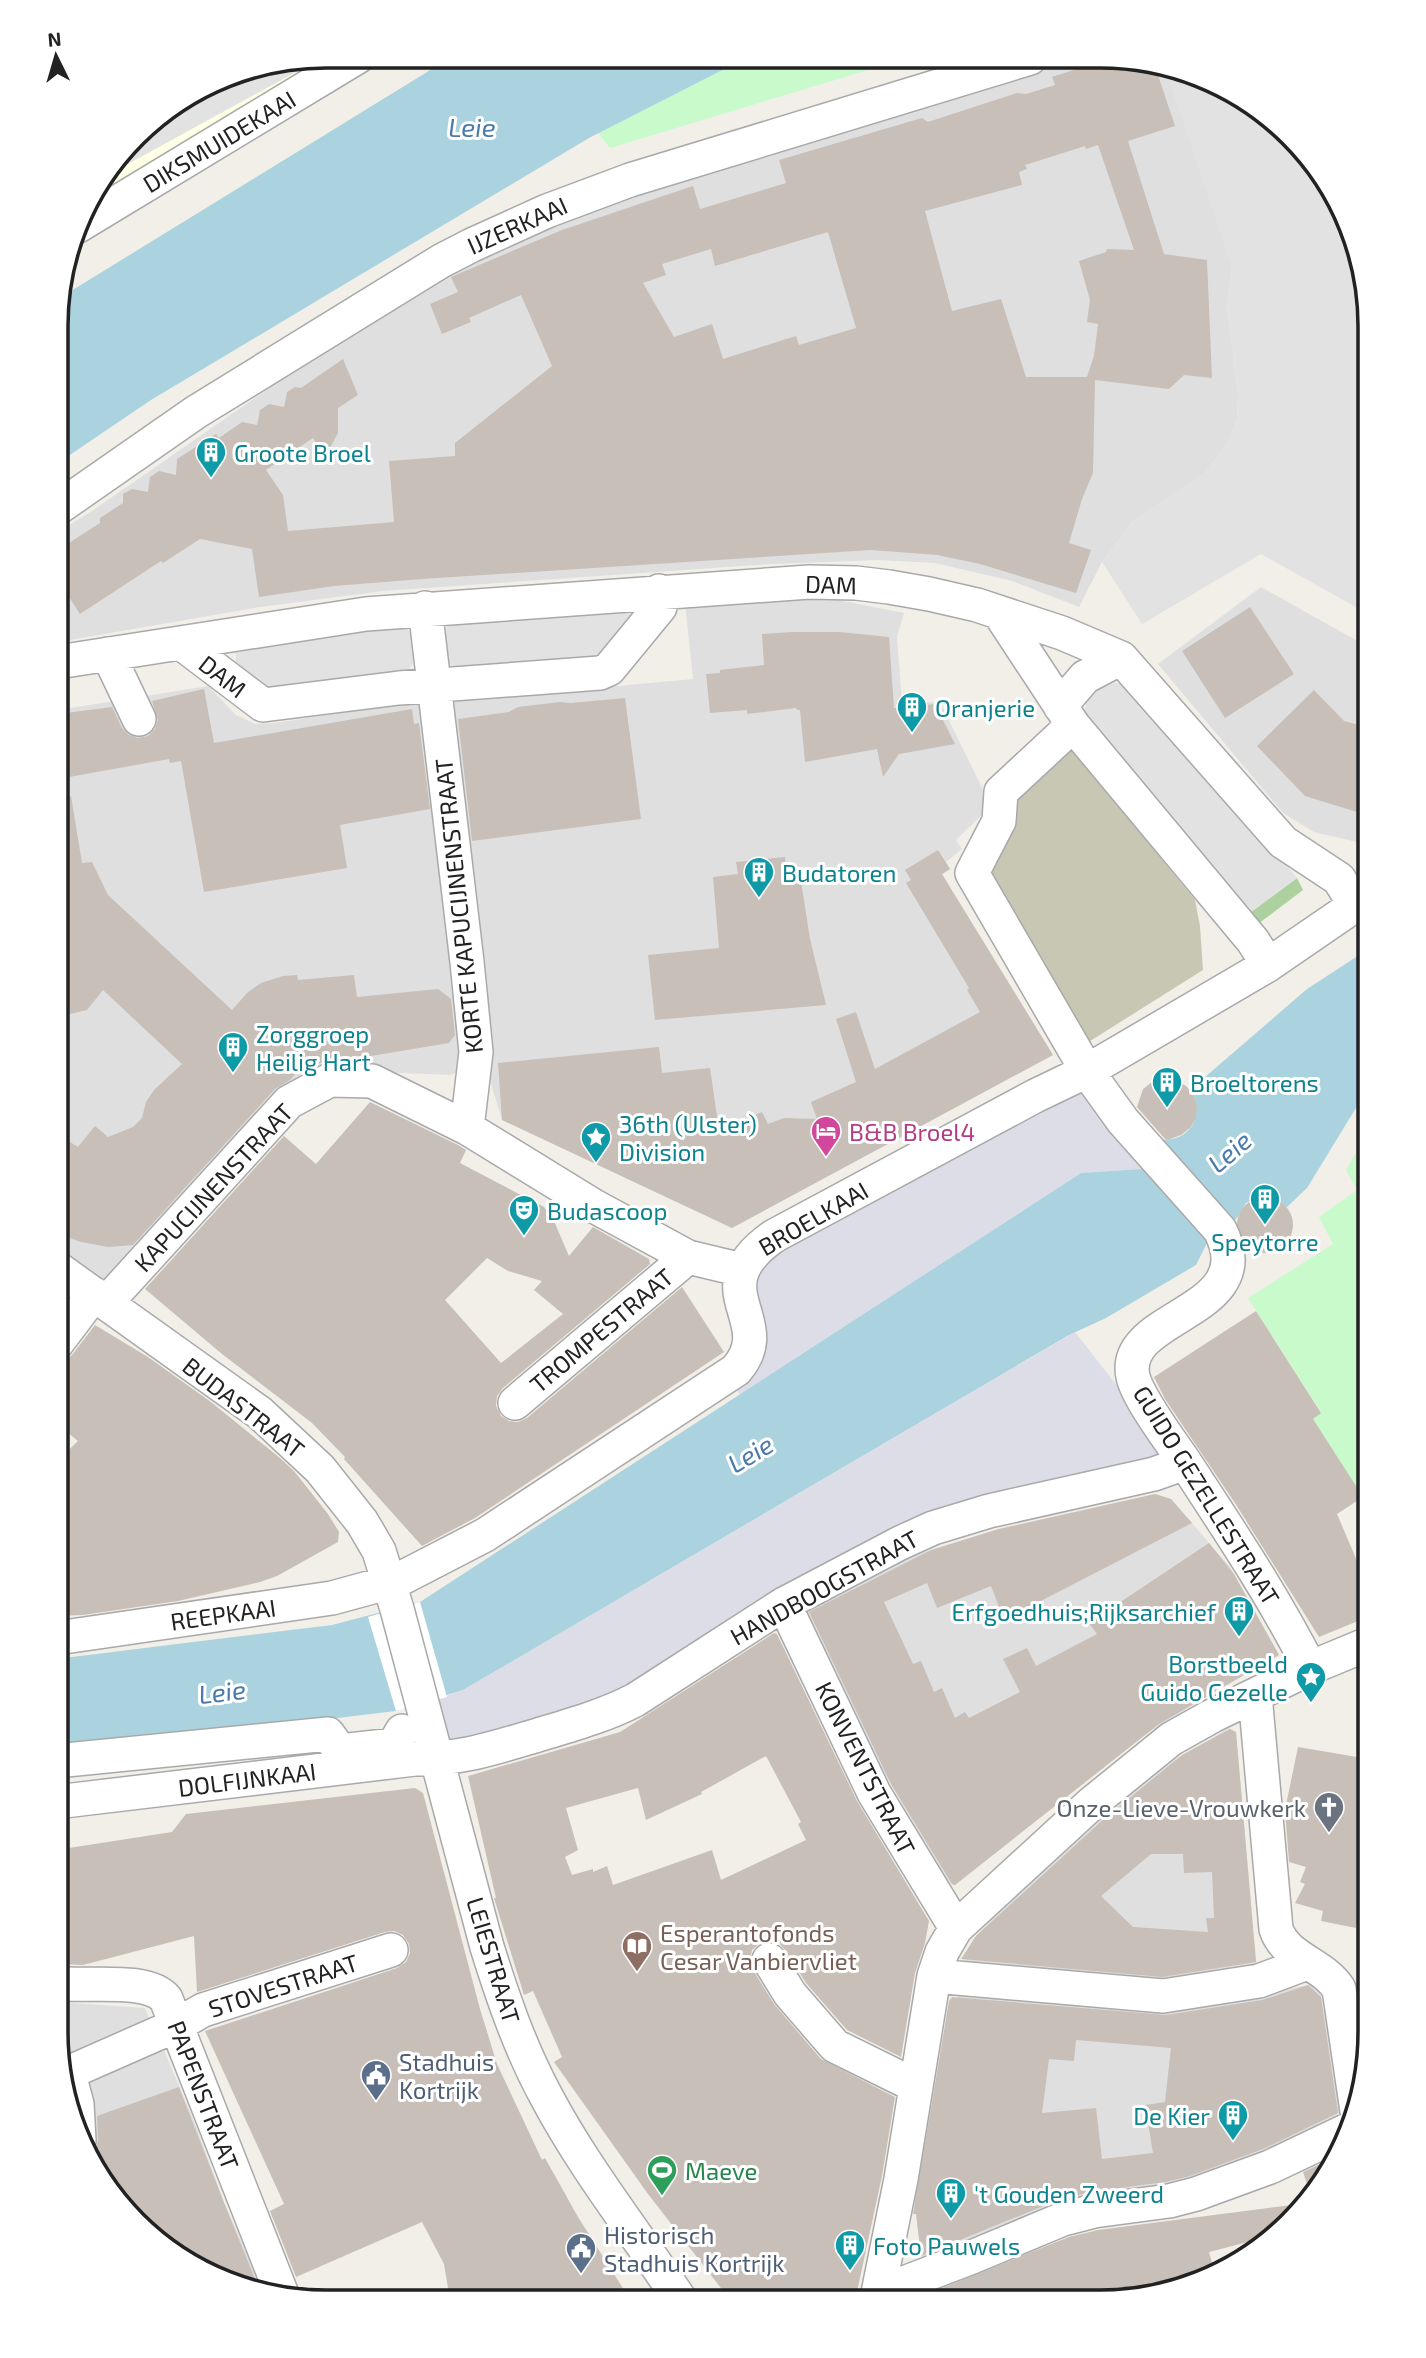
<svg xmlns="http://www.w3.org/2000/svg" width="1426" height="2358" viewBox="0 0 1426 2358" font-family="'Exo 2',sans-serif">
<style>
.residential{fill:#e0dfdf}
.education{fill:#ffffe5}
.construction{fill:#c7c7b4}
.forest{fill:#add19e}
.park{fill:#c8facc}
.parking{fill:#e2e2e2}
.plaza{fill:#dddde8}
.water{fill:#aad3df}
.pier{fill:#fff}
.building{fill:#c7bfb8;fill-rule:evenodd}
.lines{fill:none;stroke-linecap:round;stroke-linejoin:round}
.minor-casing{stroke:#a9a9a9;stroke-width:36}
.minor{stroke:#fff;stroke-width:33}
.labels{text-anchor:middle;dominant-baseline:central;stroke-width:6;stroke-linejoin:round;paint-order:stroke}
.street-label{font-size:24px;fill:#222;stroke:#fff}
.culture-label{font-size:24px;fill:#0d838f;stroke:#fff;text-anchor:start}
.hotel-label{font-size:24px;fill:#b23c85;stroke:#fff;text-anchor:start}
.worship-label{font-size:24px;fill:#5b616d;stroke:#fff;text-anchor:end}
.education-label{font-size:24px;fill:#785e54;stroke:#fff;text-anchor:start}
.service-label{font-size:24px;fill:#4e5e75;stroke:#fff;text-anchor:start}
.leisure-label{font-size:24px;fill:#27864d;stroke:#fff;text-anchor:start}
.water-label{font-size:26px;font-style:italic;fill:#4a7aab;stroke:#fff}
.rim{fill:none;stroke:#222;stroke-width:3.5}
</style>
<rect width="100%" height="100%" fill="#f2efe9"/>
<path class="residential" d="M1081 58H1136L1165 66 1232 266 1227 307 1238 394 1237 419 1227 444 1204 474 1133 521 1102 562 1079 607 1012 581 935 563 878 560 772 564 383 591 260 607 58 642V532L92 511 288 375 477 256 594 209 791 144Z
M1261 587 1370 648V845L1314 832 1283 813 1158 664Z
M807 594 904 613 897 637 902 703 940 702 991 806 956 840 962 849 946 862 950 869 942 875 1053 1055 732 1228 502 1120 487 1071 447 702 693 679 685 603Z
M208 686 236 715 255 724 275 723 420 701 463 1070 450 1075 377 1072 305 1079 105 1285 57 1252 58 710Z
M1155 1494 1171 1499 1230 1567 1279 1655 1197 1702 1139 1739 955 1885 948 1883 884 1773 807 1611 872 1575 915 1555 998 1529Z
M1229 1728 1236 1732 1257 1970 1164 1985 964 1963 973 1939 1012 1898 1073 1842 1104 1814 1174 1760Z
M1310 1985 1321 1993 1343 2118 1322 2134 923 2270 914 2193 945 2063 959 1989 1215 2000Z
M56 2002 145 2008 152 2026 63 2065 56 2032Z
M160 2041 194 2121 225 2205 265 2293 222 2281 161 2246 112 2196 85 2150 77 2078Z"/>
<path class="education" d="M326 56H332L88 202 148 123 223 76Z"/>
<path class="construction" d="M1068 745 1195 900 1200 926 1203 970 1087 1043 985 882 1006 808Z"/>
<path class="forest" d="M1297 878 1303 890 1258 924 1247 915Z"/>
<path class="park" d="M748 57 908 58 610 148 598 133Z
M1355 1154 1370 1162V1456L1368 1457 1370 1462V1493L1363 1497 1322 1434H1289L1321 1412 1248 1298 1333 1244 1319 1217 1357 1190 1346 1170Z
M1369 1940V2007L1364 1966Z"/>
<path class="parking" d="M325 56 108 175 148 123 214 82 225 76Z
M1165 66 1204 77 1265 112 1314 162 1350 223 1370 326V615L1261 554 1142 624 1102 562 1133 521 1204 474 1227 444 1237 419 1238 394 1227 307 1232 266Z
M641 606 606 658 456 670 445 659 443 635 450 623Z
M404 625 415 639 417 657 407 672 274 694 232 670 236 659 235 645Z
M1113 683H1123L1130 687 1297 878 1247 915 1083 715 1088 697 1096 689Z"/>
<path class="plaza" d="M1065 1091 1085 1093 1144 1164 1141 1169 1081 1173 740 1395 735 1388 754 1264Z
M1075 1332 1165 1447 1160 1460 975 1505 630 1691 448 1751 433 1701 463 1690Z"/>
<path class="water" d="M453 56 748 57 589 138 151 400 58 463V299Z
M1370 948V1085L1307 1188 1287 1207 1278 1200 1267 1197 1256 1198 1246 1203 1237 1218 1208 1241 1196 1265 1106 1318 1069 1335 463 1690 396 1711 56 1752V1659L332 1625 420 1602 1081 1173 1141 1169 1159 1142C1165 1138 1169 1140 1176 1138 1197 1131 1202 1107 1190 1090L1307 989Z"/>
<path class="pier" d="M420 1602 447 1697 396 1711 368 1617Z"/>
<path class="building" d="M1111 58H1136L1154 63 1175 126 1128 141 1164 254 1207 260 1212 378 1184 375 1169 389 1095 380 1093 473 1082 499 1069 543 1091 550 1076 593 980 564 937 555 871 550 422 579 334 586 259 597 252 549 200 539 163 563 161 561 80 614 58 580V550L100 523V518L123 503V494L132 489 148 492 150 477 159 471 176 475 177 459 216 434 219 438 242 422 257 425 260 410 269 404 284 407 287 392 295 387 301 388 343 359 358 395 338 408V433L325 457 313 438 266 470 283 495 288 531 394 522 389 461 455 456V443L552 366 521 295 469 318 471 322 442 334 430 304 458 292 451 277 562 230 693 186 700 209 786 183 779 160 922 118 928 122 1017 93 1026 94 1055 85 1052 77ZM1098 145 1134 250 1107 249 1106 252 1079 261 1090 300 1087 322 1098 324 1094 356 1087 377H1026L1001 299 952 311 925 211 1022 185 1019 172 1027 169 1025 165 1085 146 1086 149ZM828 232 856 328 799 345 796 336 723 359 712 324 674 337 643 283 666 275 662 264 711 249 715 266Z
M1250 607 1294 674 1225 718 1182 651Z
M792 632H840L889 637 894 708 935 704 955 744 899 754 883 777 877 749 805 762 800 710H797L796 708 747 714V710L710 713 706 674 720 673V670L764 665 762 634Z
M204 689 214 743 412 709 414 724 419 723 430 809 340 825 347 868 204 892 181 761 170 763 169 759 58 779V714L112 707 122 728 129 735 138 738 148 736 155 729 158 720 152 701Z
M1314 690 1344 721 1370 728V816L1305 796 1257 746Z
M625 698 641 819 472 841 458 719 509 712 518 707 560 702 571 703Z
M71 796 82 863 92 862 108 895 232 1010 247 993 261 983 283 976 297 975 298 980 354 975 357 997 438 989 451 999 455 1035 449 1043 347 1060 335 1058 318 1064 307 1061 290 1080 275 1089 133 1245 108 1247 81 1242 67 1237 57 1230V1134L78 1147 95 1126 108 1137 133 1127 142 1118 146 1102 154 1090 182 1064 103 990 87 1010 57 1017 58 797Z
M938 850 950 869 942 874 1053 1055 732 1228 502 1120 498 1063 659 1047 662 1073 710 1068 719 1130 762 1112 768 1124 784 1118 817 1119 811 1102 856 1082 836 1019 856 1012 875 1069 980 1012 967 990 969 988 906 883 911 880 905 870Z
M785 857 786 870 799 868 810 939 826 1005 655 1020 648 955 719 948 713 877 738 874 736 862Z
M1164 1079 1176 1080 1186 1086 1193 1094 1197 1106 1196 1118 1190 1128 1181 1135 1170 1139H1165L1137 1107 1143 1089 1152 1082Z
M370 1102 458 1145 466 1150 460 1163 544 1207 554 1221 569 1256 593 1227 649 1259 650 1264 503 1388 497 1396 496 1406 501 1416 509 1421 518 1422 527 1418 682 1287 724 1352 475 1518 422 1546 344 1459 345 1457 312 1423 222 1354 145 1289 284 1136 316 1164ZM487 1258 508 1271 542 1281 534 1290 563 1314 501 1363 445 1300Z
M1237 1225a28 28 0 1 1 56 0a28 28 0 1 1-56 0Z
M1256 1311 1321 1413 1313 1419 1363 1497 1337 1514 1357 1561 1370 1556V1616L1319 1637 1235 1503 1165 1399 1154 1377Z
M95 1325 148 1357 211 1402 280 1458 294 1471 328 1514 339 1532 338 1542 277 1576 260 1582 178 1601 83 1615 57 1616V1461L78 1441 57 1424V1362L65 1360 72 1355Z
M1155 1494 1171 1499 1192 1523 1004 1620 991 1586 937 1608 927 1583 884 1602 913 1664 921 1661 934 1692 942 1688 955 1718 965 1712 969 1718 1020 1692 1003 1659 1027 1648 1036 1666 1097 1634 1089 1623 1209 1543 1234 1574 1279 1655 1159 1724 955 1885 952 1884 891 1784 809 1612 931 1550 999 1529Z
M774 1633 777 1634 857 1801 929 1921 925 1943 915 1973 901 2057 847 2030 806 1983 785 1950 779 1943 769 1941 760 1943 752 1950 750 1960 753 1970 774 2004 821 2059 895 2097 882 2176 855 2301H731L648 2194 554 2062 562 2057 533 1991 524 1995 494 1898H496L468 1776 620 1732ZM766 1756 801 1822 798 1824 806 1840 721 1880 712 1850 613 1885 607 1866 593 1872V1869L572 1875 565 1857 578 1850 566 1808 638 1788 646 1820 702 1794 701 1792Z
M1230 1729 1236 1732 1256 1962 1162 1977 961 1959 976 1936 1105 1818 1182 1755ZM1151 1854H1183L1184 1873 1212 1872 1214 1918H1206L1208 1932 1133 1927 1101 1896Z
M1298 1747 1369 1759V1930L1357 1924 1356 1928 1321 1921 1323 1911 1295 1903 1305 1884 1300 1882 1306 1867 1289 1862 1285 1810Z
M415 1788 423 1793 480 2009 497 2064 542 2160 545 2158 578 2217 631 2301 450 2300 444 2264 422 2222 296 2277 270 2211 284 2204 205 2031 397 1968 406 1962 410 1953 409 1944 403 1935 394 1931 385 1932 197 1992 194 1936 83 1965 56 1964V1850L172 1832 186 1814Z
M1308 1985 1321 1997 1338 2113 1263 2149 1190 2176 1165 2182 1091 2192 1058 2200 921 2256 916 2214H913L949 2001 952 1997 1166 2015 1262 2000ZM1076 2040 1171 2048 1165 2102 1145 2105 1153 2153 1102 2159 1096 2108 1042 2113 1049 2059 1074 2061Z
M179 2087 225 2205 260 2291 222 2281 161 2246 112 2196 89 2156 96 2149 98 2140 97 2116Z
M1335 2157 1314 2196 1312 2199 1303 2172Z
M1307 2203 1275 2235 1209 2252 1215 2274 1203 2282 1100 2302 910 2301 1069 2237 1098 2230Z"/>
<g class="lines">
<g class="minor-casing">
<path id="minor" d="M78 226 359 56
M58 508 196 412 441 261 472 245 547 211 630 180 1030 58
M425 608 467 962 476 1052 467 1128
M1000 614 1073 725 1253 941 1268 965
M181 643 263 705 399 688 600 673 609 669 660 607 659 591
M108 654 139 719
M58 662 366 614 809 582 856 583 889 587 929 594 977 605 1062 633 1121 658 1283 842 1339 879 1355 905
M1060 706 1085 677 1121 658
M1073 725 1001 792 999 821 972 873 1087 1071 1123 1121 1220 1230C1263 1315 1119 1313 1133 1377 1139 1400 1172 1443 1186 1464 1229 1530 1274 1597 1310 1668
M57 1268 260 1413 320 1469 362 1522 379 1551 397 1609 487 1947C503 1998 520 2048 546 2096 584 2168 636 2233 681 2301
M106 1303 289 1102 330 1080 372 1081 467 1128 594 1206 688 1257 742 1270
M57 1343 94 1294
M515 1403 688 1257
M784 1604 874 1793 956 1928
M57 1638 332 1598 398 1580 485 1535 736 1370C780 1320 697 1290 774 1236L1035 1096 1087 1071 1268 965 1370 895
M1255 1695 1276 1929C1286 1959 1324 1964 1339 1989L1357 2111
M56 1761 328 1734 340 1751 394 1745 402 1731
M56 1802 415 1759C462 1759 494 1748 538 1735 571 1725 604 1716 635 1700L784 1604 900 1543 933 1528 989 1511 1154 1474 1185 1463
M769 1960 790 1994 835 2046 906 2081 915 2083
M934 1976 1163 1996 1259 1981 1307 1963
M56 1983C85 1988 147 1976 166 1999L283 2297
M79 2140 77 2104 70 2078 72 2072 77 2069 177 2025 203 2010 391 1950
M878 2293 972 2257 1063 2219 1094 2211 1169 2201 1196 2194 1270 2167 1350 2129
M874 2301 878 2293 901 2179 934 1976 942 1952 956 1928 1092 1803 1171 1739 1212 1716 1310 1668 1370 1643"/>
</g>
<use href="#minor" class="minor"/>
</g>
<defs>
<g id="building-pin" transform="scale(1.575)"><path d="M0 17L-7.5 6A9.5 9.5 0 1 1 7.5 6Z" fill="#0f9aa8" stroke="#fff"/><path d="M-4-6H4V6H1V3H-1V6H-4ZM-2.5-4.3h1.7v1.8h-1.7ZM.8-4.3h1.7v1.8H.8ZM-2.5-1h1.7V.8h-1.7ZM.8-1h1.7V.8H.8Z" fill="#fff"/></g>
<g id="hotel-pin" transform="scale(1.575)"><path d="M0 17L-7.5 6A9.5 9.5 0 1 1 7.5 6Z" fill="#d1479c" stroke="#fff"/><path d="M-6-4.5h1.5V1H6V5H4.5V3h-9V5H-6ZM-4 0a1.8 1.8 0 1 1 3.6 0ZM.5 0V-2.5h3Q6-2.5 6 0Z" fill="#fff"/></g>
<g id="sight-pin" transform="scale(1.575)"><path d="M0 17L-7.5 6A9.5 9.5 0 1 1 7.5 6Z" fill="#0f9aa8" stroke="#fff"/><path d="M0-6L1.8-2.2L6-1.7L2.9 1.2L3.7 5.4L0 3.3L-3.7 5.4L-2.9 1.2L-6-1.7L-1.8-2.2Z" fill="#fff"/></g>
<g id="theatre-pin" transform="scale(1.575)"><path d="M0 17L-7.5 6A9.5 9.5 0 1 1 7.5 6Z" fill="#0f9aa8" stroke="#fff"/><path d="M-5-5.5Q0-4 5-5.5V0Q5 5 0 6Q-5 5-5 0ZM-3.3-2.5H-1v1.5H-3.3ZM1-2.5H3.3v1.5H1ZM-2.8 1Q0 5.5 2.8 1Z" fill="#fff"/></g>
<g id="church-pin" transform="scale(1.575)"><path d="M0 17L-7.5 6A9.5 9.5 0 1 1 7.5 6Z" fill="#6b7280" stroke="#fff"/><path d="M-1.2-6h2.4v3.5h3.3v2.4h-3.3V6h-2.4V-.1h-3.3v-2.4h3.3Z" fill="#fff"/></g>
<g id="library-pin" transform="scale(1.575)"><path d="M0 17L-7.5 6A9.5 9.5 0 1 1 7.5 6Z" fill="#8d6e63" stroke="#fff"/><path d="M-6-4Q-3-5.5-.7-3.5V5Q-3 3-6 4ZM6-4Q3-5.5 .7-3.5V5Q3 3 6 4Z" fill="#fff"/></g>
<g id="civic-pin" transform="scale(1.575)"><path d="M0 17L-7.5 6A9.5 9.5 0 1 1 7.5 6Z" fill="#5c6f8a" stroke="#fff"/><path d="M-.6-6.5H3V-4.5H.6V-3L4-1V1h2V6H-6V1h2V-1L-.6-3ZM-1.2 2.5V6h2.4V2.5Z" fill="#fff"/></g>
<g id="stadium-pin" transform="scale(1.575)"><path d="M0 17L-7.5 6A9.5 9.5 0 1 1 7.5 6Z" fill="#2e9e5b" stroke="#fff"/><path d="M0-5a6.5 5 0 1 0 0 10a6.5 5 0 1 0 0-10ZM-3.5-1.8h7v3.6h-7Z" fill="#fff"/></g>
</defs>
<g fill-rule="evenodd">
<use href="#building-pin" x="211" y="452"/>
<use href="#building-pin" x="912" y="707"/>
<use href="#building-pin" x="759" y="872"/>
<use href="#building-pin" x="233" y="1047"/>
<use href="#building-pin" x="1167" y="1082"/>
<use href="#hotel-pin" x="826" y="1131"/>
<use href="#sight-pin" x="596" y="1137"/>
<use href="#building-pin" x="1265" y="1199"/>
<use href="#theatre-pin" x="524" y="1210"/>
<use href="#building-pin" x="1239" y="1611"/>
<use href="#sight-pin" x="1311" y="1677"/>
<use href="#church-pin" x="1329" y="1807"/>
<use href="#library-pin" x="637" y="1946"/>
<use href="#civic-pin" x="376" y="2075"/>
<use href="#building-pin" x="1233" y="2115"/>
<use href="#stadium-pin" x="662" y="2170"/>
<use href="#building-pin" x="951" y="2193"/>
<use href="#building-pin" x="850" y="2245"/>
<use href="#civic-pin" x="581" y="2248"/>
</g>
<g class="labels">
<g class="street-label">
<text transform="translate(219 141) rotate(-31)">DIKSMUIDEKAAI</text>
<text transform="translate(517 225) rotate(-24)">IJZERKAAI</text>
<text transform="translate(831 584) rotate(2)">DAM</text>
<text transform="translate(223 676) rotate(38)">DAM</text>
<text transform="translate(458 906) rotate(-96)">KORTE KAPUCIJNENSTRAAT</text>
<text transform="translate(213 1187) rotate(-47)">KAPUCIJNENSTRAAT</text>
<text transform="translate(813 1218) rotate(-30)">BROELKAAI</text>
<text transform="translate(601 1330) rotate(-40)">TROMPESTRAAT</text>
<text transform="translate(244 1407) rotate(38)">BUDASTRAAT</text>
<text transform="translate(1207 1495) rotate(58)">GUIDO GEZELLESTRAAT</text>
<text transform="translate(824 1587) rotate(-29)">HANDBOOGSTRAAT</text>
<text transform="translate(223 1614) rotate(-8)">REEPKAAI</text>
<text transform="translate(866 1768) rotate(63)">KONVENTSTRAAT</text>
<text transform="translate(247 1779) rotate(-7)">DOLFIJNKAAI</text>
<text transform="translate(494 1960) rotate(73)">LEIESTRAAT</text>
<text transform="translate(283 1985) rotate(-18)">STOVESTRAAT</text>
<text transform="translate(204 2095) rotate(69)">PAPENSTRAAT</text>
</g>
<g class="culture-label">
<text x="234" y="452">Groote Broel</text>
<text x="935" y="707">Oranjerie</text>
<text x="782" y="872">Budatoren</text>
<text x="256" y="1033">Zorggroep<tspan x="256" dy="28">Heilig Hart</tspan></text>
<text x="1190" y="1082">Broeltorens</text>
<text x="619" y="1123">36th (Ulster)<tspan x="619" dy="28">Division</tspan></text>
<text x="547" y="1210">Budascoop</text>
<text x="1265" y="1241" text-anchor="middle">Speytorre</text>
<text x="1216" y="1611" text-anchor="end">Erfgoedhuis;Rijksarchief</text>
<text x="1288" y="1663" text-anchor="end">Borstbeeld<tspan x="1288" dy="28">Guido Gezelle</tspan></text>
<text x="1210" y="2115" text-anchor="end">De Kier</text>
<text x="974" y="2193">'t Gouden Zweerd</text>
<text x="873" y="2245">Foto Pauwels</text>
</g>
<g class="hotel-label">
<text x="849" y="1131">B&amp;B Broel4</text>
</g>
<g class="worship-label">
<text x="1306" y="1807">Onze-Lieve-Vrouwkerk</text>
</g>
<g class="education-label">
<text x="660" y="1932">Esperantofonds<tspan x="660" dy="28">Cesar Vanbiervliet</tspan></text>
</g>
<g class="service-label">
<text x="399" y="2061">Stadhuis<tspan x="399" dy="28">Kortrijk</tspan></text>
<text x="604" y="2234">Historisch<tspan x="604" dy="28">Stadhuis Kortrijk</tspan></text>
</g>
<g class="leisure-label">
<text x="685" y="2170">Maeve</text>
</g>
<g class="water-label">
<text x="472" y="126">Leie</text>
<text transform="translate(1229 1151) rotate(-41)">Leie</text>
<text transform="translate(750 1453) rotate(-31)">Leie</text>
<text transform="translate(222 1691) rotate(-7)">Leie</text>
</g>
</g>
<path d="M0 0H1426V2358H0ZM326 68H1100A258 258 0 0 1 1358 326V2032A258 258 0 0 1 1100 2290H326A258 258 0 0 1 68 2032V326A258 258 0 0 1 326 68Z" fill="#fff" fill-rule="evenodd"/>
<path class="rim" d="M326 68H1100A258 258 0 0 1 1358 326V2032A258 258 0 0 1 1100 2290H326A258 258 0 0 1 68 2032V326A258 258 0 0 1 326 68Z"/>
<g transform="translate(56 56) rotate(355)" stroke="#ffffff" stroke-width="5" paint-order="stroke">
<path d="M0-5L12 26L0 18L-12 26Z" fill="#222222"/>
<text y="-10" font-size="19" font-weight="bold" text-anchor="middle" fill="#222222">N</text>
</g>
</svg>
